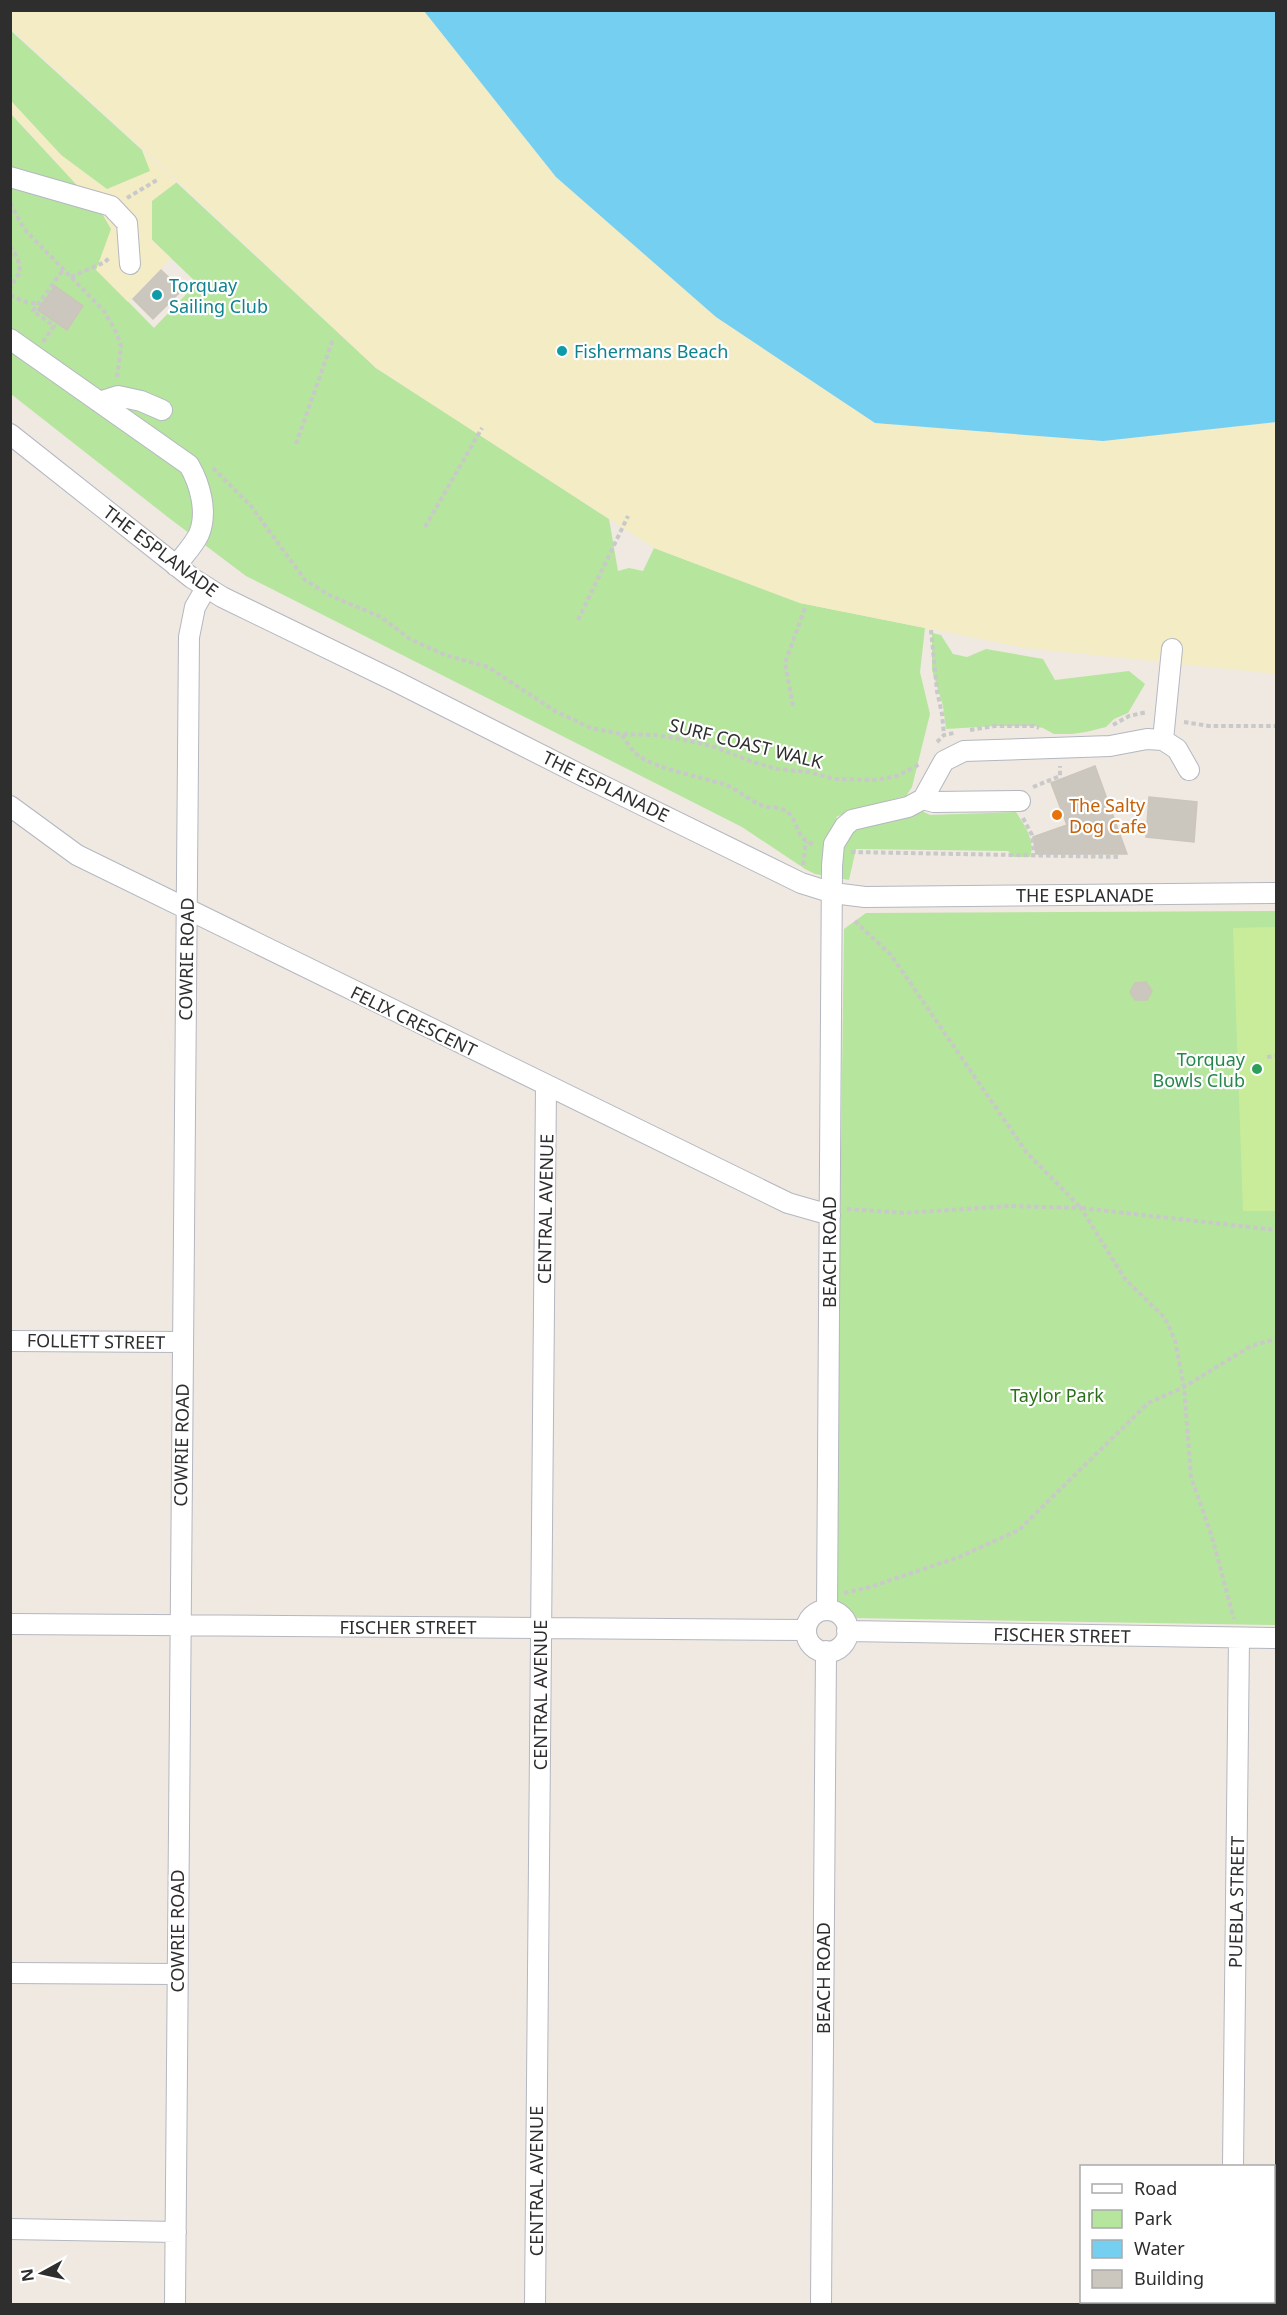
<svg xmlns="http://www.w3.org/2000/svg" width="1287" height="2315" viewBox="0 0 1287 2315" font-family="'Noto Sans',sans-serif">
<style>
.green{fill:#b6e59e}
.sand{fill:#f3ecc5}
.pitch{fill:#c9ec9a}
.water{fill:#75cff0}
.building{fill:#cbc7bf;stroke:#cbc5ba;stroke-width:1.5}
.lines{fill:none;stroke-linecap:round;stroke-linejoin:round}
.minor-casing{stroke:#b4b7c1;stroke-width:22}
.path{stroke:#c9c9c9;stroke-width:4;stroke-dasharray:4.5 3;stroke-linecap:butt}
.minor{stroke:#fff;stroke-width:20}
.culture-dot{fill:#0f9aa8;stroke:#fff;stroke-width:2}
.food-dot{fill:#e8710a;stroke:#fff;stroke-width:2}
.leisure-dot{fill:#2e9e5b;stroke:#fff;stroke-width:2}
.labels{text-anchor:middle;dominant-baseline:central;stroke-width:4.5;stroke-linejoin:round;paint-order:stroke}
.culture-label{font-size:18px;fill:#0d838f;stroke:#fff;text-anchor:start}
.street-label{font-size:18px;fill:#2e2e2e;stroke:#fff}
.food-label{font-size:18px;fill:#c56008;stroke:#fff;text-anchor:start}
.leisure-label{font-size:18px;fill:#27864d;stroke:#fff;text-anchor:end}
.park-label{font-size:18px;fill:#2c6e1b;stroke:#fff}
</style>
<rect width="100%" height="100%" fill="#efe9e1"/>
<path class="green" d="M10 30 142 150 151 171 107 190 61 155 11 101Z
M10 113 100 210 112 229 97 270 154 328 197 283 152 240V200L176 182 376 368 609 519 618 571 629 568 643 571 654 548 800 603 925 628 920 672 930 714 912 787 906 796 859 808 836 817 847 834 859 826 894 821 920 810 930 815 1016 812C1024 825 1036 840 1030 857H1014L1008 851 856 849 849 880 815 874 805 869 742 827 246 576 169 518 11 394Z
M932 633 941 635 953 654 967 657 986 649 1043 659 1055 680 1129 671 1145 684 1128 713 1114 719 1106 727 1086 732 1072 734H1054L1043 728 1034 726H995L946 729 943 706 932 670Z
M1276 911V1625L852 1618 835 1598 844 929 866 913Z"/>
<path class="sand" d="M10 11H424L556 177 716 317 875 423 1103 441 1276 422V674L1025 648 800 603 654 548 376 368 169 173 11 29Z
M11 101 61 155 107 189 150 171 142 150 177 182 152 201V240L171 258 128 302 96 270 111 229 100 210 11 113Z"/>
<path class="pitch" d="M1276 927V1211H1243L1233 928Z"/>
<path class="water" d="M424 11H1276V422L1103 441 875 423 716 317 556 177Z"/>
<path class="building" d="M161 270 182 290 153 319 133 299Z
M55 286 83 306 67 330 38 310Z
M1095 766 1127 854H1036L1033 837 1067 825 1051 783Z
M1149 797 1197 802 1194 842 1146 837Z
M1146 982 1152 991 1147 1000H1135L1130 992 1135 983Z"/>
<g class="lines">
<g class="minor-casing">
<path id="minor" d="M10 177 111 206 127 223 130 264
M10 339 189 465C200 484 208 512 199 534 194 545 183 556 176 566
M99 402 118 396 141 401 162 410
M10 434 192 578 222 597 395 681 583 776 801 883 833 893 865 897 1276 893
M1163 740 1172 649
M923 799 934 802 1020 801
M10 806 77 855 788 1203 830 1215
M10 1341 182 1342
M827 1610 832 866 834 844 845 826 852 820 908 807 923 799 944 761 964 751 1110 746 1147 739 1163 740 1177 749 1189 770
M806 1631a21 21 0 1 1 42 0a21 21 0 1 1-42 0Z
M10 1624 806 1630
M847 1631 1276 1638
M10 1973 177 1974
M1233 2166 1239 1638
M10 2229 176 2232
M175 2304 189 637 195 607 206 588
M535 2304 546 1086
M821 2304 826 1651
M1232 2304V2302"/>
</g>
<path class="path" d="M127 198 157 180
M10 203 20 222 26 231 104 311 116 332 121 346 117 377
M10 246 18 259 20 272 10 288
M71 277 105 262 110 257
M10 295 25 302 42 304
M43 342 54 326 33 311 63 270
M296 444 333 339
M213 468 251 506 305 580 329 595 381 617 410 639 445 655 488 667 555 711 591 728 621 734 655 735 680 739 712 746 753 762 778 769 809 772 834 779 876 780 897 776 920 764
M425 527 482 428
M578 620 628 516
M931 630 937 691 942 714 944 735
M793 706 785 663 805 608
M1184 722 1209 726H1276
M1113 725 1129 716 1147 712
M970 730 995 726H1034L1039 728
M622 735C627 742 632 751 639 756 657 769 701 777 723 784 738 789 749 801 764 806 769 808 776 807 782 809 801 817 791 837 815 845
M937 742 944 735 954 733
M1033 787 1060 776V766
M1023 818 1032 835 1034 854
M851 852 1121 857
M803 865 806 842
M855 921 891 955 1027 1153 1081 1208 1276 1230
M1267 1057 1276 1056
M847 1209 905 1213 1010 1206 1081 1208 1125 1279 1165 1318 1175 1340 1184 1387 1191 1477 1212 1537 1234 1619
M844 1593 870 1587 959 1557 1019 1530 1148 1403 1184 1387 1251 1346 1276 1339"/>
<use href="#minor" class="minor"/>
</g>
<g class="culture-dot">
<circle cx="157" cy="295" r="6"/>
<circle cx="562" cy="351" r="6"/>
</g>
<circle class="food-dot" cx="1057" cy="815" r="6"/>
<circle class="leisure-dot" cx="1257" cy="1069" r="6"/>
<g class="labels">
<g class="culture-label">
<text x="169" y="285">Torquay<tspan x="169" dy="21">Sailing Club</tspan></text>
<text x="574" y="351">Fishermans Beach</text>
</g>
<g class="street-label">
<text transform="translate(161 551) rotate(37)">THE ESPLANADE</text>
<text transform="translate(746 743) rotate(14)">SURF COAST WALK</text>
<text transform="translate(606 786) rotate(26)">THE ESPLANADE</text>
<text x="1085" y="895">THE ESPLANADE</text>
<text transform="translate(186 959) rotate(-89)">COWRIE ROAD</text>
<text transform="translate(414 1021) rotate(26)">FELIX CRESCENT</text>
<text transform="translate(545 1209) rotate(-89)">CENTRAL AVENUE</text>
<text transform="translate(829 1252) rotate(-90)">BEACH ROAD</text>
<text transform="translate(96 1341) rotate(1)">FOLLETT STREET</text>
<text transform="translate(181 1445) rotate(-89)">COWRIE ROAD</text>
<text x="408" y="1627">FISCHER STREET</text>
<text transform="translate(1062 1635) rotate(1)">FISCHER STREET</text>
<text transform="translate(540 1695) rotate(-90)">CENTRAL AVENUE</text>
<text transform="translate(1236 1902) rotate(-89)">PUEBLA STREET</text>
<text transform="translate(177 1931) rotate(-90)">COWRIE ROAD</text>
<text transform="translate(823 1978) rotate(-90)">BEACH ROAD</text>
<text transform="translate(536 2181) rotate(-90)">CENTRAL AVENUE</text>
</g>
<g class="food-label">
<text x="1069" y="805">The Salty<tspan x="1069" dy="21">Dog Cafe</tspan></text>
</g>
<g class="leisure-label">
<text x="1245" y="1059">Torquay<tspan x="1245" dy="21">Bowls Club</tspan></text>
</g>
<g class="park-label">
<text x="1057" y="1395">Taylor Park</text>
</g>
</g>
<rect width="1287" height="2315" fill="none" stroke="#2e2e2e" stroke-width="24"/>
<rect x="1080" y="2165" width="195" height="138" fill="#ffffff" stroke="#ababab" stroke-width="1.5"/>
<rect x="1092" y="2184" width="30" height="9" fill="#ffffff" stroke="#ababab" stroke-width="1.5"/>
<text x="1134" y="2195" font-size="18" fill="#2e2e2e">Road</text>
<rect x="1092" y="2210" width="30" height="18" fill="#b6e59e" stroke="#ababab" stroke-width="1.5"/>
<text x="1134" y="2225" font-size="18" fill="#2e2e2e">Park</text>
<rect x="1092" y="2240" width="30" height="18" fill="#75cff0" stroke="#ababab" stroke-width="1.5"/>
<text x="1134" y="2255" font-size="18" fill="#2e2e2e">Water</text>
<rect x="1092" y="2270" width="30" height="18" fill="#cbc7bf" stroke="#ababab" stroke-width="1.5"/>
<text x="1134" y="2285" font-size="18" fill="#2e2e2e">Building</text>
<g transform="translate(42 2273) rotate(262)" stroke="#ffffff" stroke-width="4.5" paint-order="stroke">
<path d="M0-4.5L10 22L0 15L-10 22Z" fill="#2e2e2e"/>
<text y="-9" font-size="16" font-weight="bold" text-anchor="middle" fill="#2e2e2e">N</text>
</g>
</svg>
